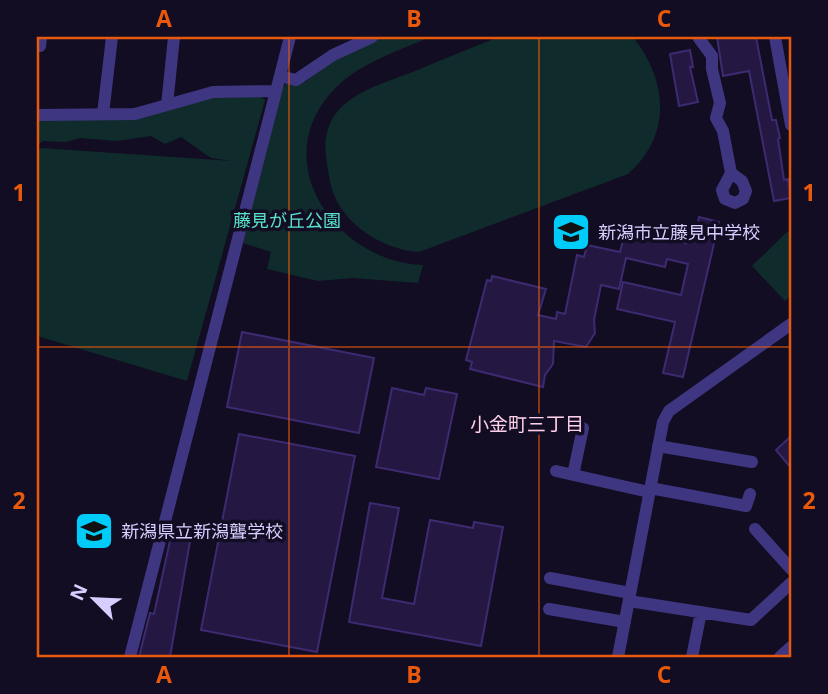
<svg xmlns="http://www.w3.org/2000/svg" width="828" height="694" viewBox="0 0 828 694" font-family="'Open Sans','Noto Sans JP',sans-serif">
<style>
.green{fill:#102b2c}
.building{fill:#241843;stroke:#3d2a70;stroke-width:2}
.lines{fill:none;stroke-linecap:round;stroke-linejoin:round}
.minor{stroke:#3f3682;stroke-width:12}
.grid{fill:none;stroke:#e8590c;stroke-width:2;stroke-opacity:0.55}
.labels{text-anchor:middle;dominant-baseline:central;stroke-width:7;stroke-linejoin:round;paint-order:stroke}
.park-label{font-size:18px;fill:#57e2ca;stroke:#120d22}
.poi-label{font-size:18px;fill:#d7ceff;stroke:#120d22;text-anchor:start}
.neighbourhood-label{font-size:19px;fill:#ffd0ea;stroke:#120d22}
.neatline{fill:none;stroke:#e8590c;stroke-width:2.5}
.grid-label{font-size:23px;text-anchor:middle;font-weight:bold;fill:#e8590c}
</style>
<rect width="100%" height="100%" fill="#120d22"/>
<path class="green" d="M380 37H430C394 53 355 64 329 95 268 168 341 263 423 265L418 283 353 278 318 281 267 269 271 252 243 243 281 91 287 82H305L334 59Z
M499 37H633C668 81 672 135 628 174L419 252C388 250 356 232 339 205 332 193 330 183 328 170 314 102 363 91 415 71 443 59 471 48 499 37Z
M253 91 265 100 187 381 37 336V151L41 148 232 161 211 158 181 137 165 144 151 136 117 141 80 138 66 142 43 141 37 145V115L103 114 213 92Z
M788 231 791 235V295L785 301 752 266Z"/>
<path class="building" d="M717 37H756L772 120H776L780 138 778 139 784 180 788 179 791 198 774 201 749 71 723 76Z
M690 50 693 67H690L698 102 679 106 670 54Z
M699 217 719 222 683 377 663 373 675 322 617 309 623 282 681 295 688 264 667 259 665 267 626 258 619 289 601 285 594 320 595 333 586 347 554 341 553 364 545 375 543 387 470 369 472 362 466 360 487 280 491 281 492 276 546 289 538 315 556 319 557 312 565 314 577 255 584 257 587 245 620 252 626 229 686 243 687 238 694 240Z
M242 332 374 358 359 433 227 407Z
M392 388 424 395 426 388 457 394 439 479 376 467Z
M239 434 355 456 317 652 201 630Z
M791 436V468L776 450Z
M370 503 399 508 382 598 414 604 430 520 473 528 474 522 503 527 481 646 349 622Z
M173 527 192 530 170 657H139L150 613 154 614Z"/>
<g class="lines">
<path class="minor" d="M698 37 712 56V69L720 103 716 118 723 131 731 173 742 181 746 191 743 199 735 203 725 199 722 190 731 173
M775 37 791 125
M40 46 41 37
M280 76 296 80 333 55 372 37
M167 105 174 37
M103 114 112 37
M37 115 135 114 213 92 276 91
M658 446 752 462
M556 471 649 492
M573 475 583 428
M650 488 746 506 750 494
M755 529 791 569
M550 578 630 593
M629 601 751 620 791 583
M549 609 625 622
M130 657 290 37
M618 657 663 422 669 411 791 324
M692 657 701 612
M780 657 791 647"/>
</g>
<path class="grid" d="M289 37V657M539 37V657M37 347H791"/>
<defs>
<g id="school-square" transform="scale(2.0125)"><rect x="-9" y="-9" width="18" height="18" rx="4" fill="#00ccf9" stroke="#120d22"/><path d="M0-5L7-2L0 1L-7-2ZM-4 1L0 2.5L4 1V4Q0 6-4 4Z" fill="#111"/></g>
</defs>
<g fill-rule="evenodd">
<use href="#school-square" x="571" y="232"/>
<use href="#school-square" x="94" y="531"/>
</g>
<g class="labels">
<g class="park-label">
<text x="287" y="220">藤見が丘公園</text>
</g>
<g class="poi-label">
<text x="598" y="232">新潟市立藤見中学校</text>
<text x="121" y="531">新潟県立新潟聾学校</text>
</g>
<g class="neighbourhood-label">
<text x="527" y="424">小金町三丁目</text>
</g>
</g>
<rect width="828" height="694" fill="none" stroke="#120d22" stroke-width="77"/>
<g transform="translate(94 599) rotate(294)" stroke="#120d22" stroke-width="5" paint-order="stroke">
<path d="M0-5L12 26L0 18L-12 26Z" fill="#d7ceff"/>
<text y="-10" font-size="19" font-weight="bold" text-anchor="middle" fill="#d7ceff">N</text>
</g>
<rect x="38" y="38" width="752" height="618" class="neatline"/>
<g class="grid-label">
<text x="164" y="27">A</text>
<text x="414" y="27">B</text>
<text x="664" y="27">C</text>
<text x="19" y="201">1</text>
<text x="809" y="201">1</text>
<text x="19" y="509">2</text>
<text x="809" y="509">2</text>
<text x="164" y="683">A</text>
<text x="414" y="683">B</text>
<text x="664" y="683">C</text>
</g>
</svg>
